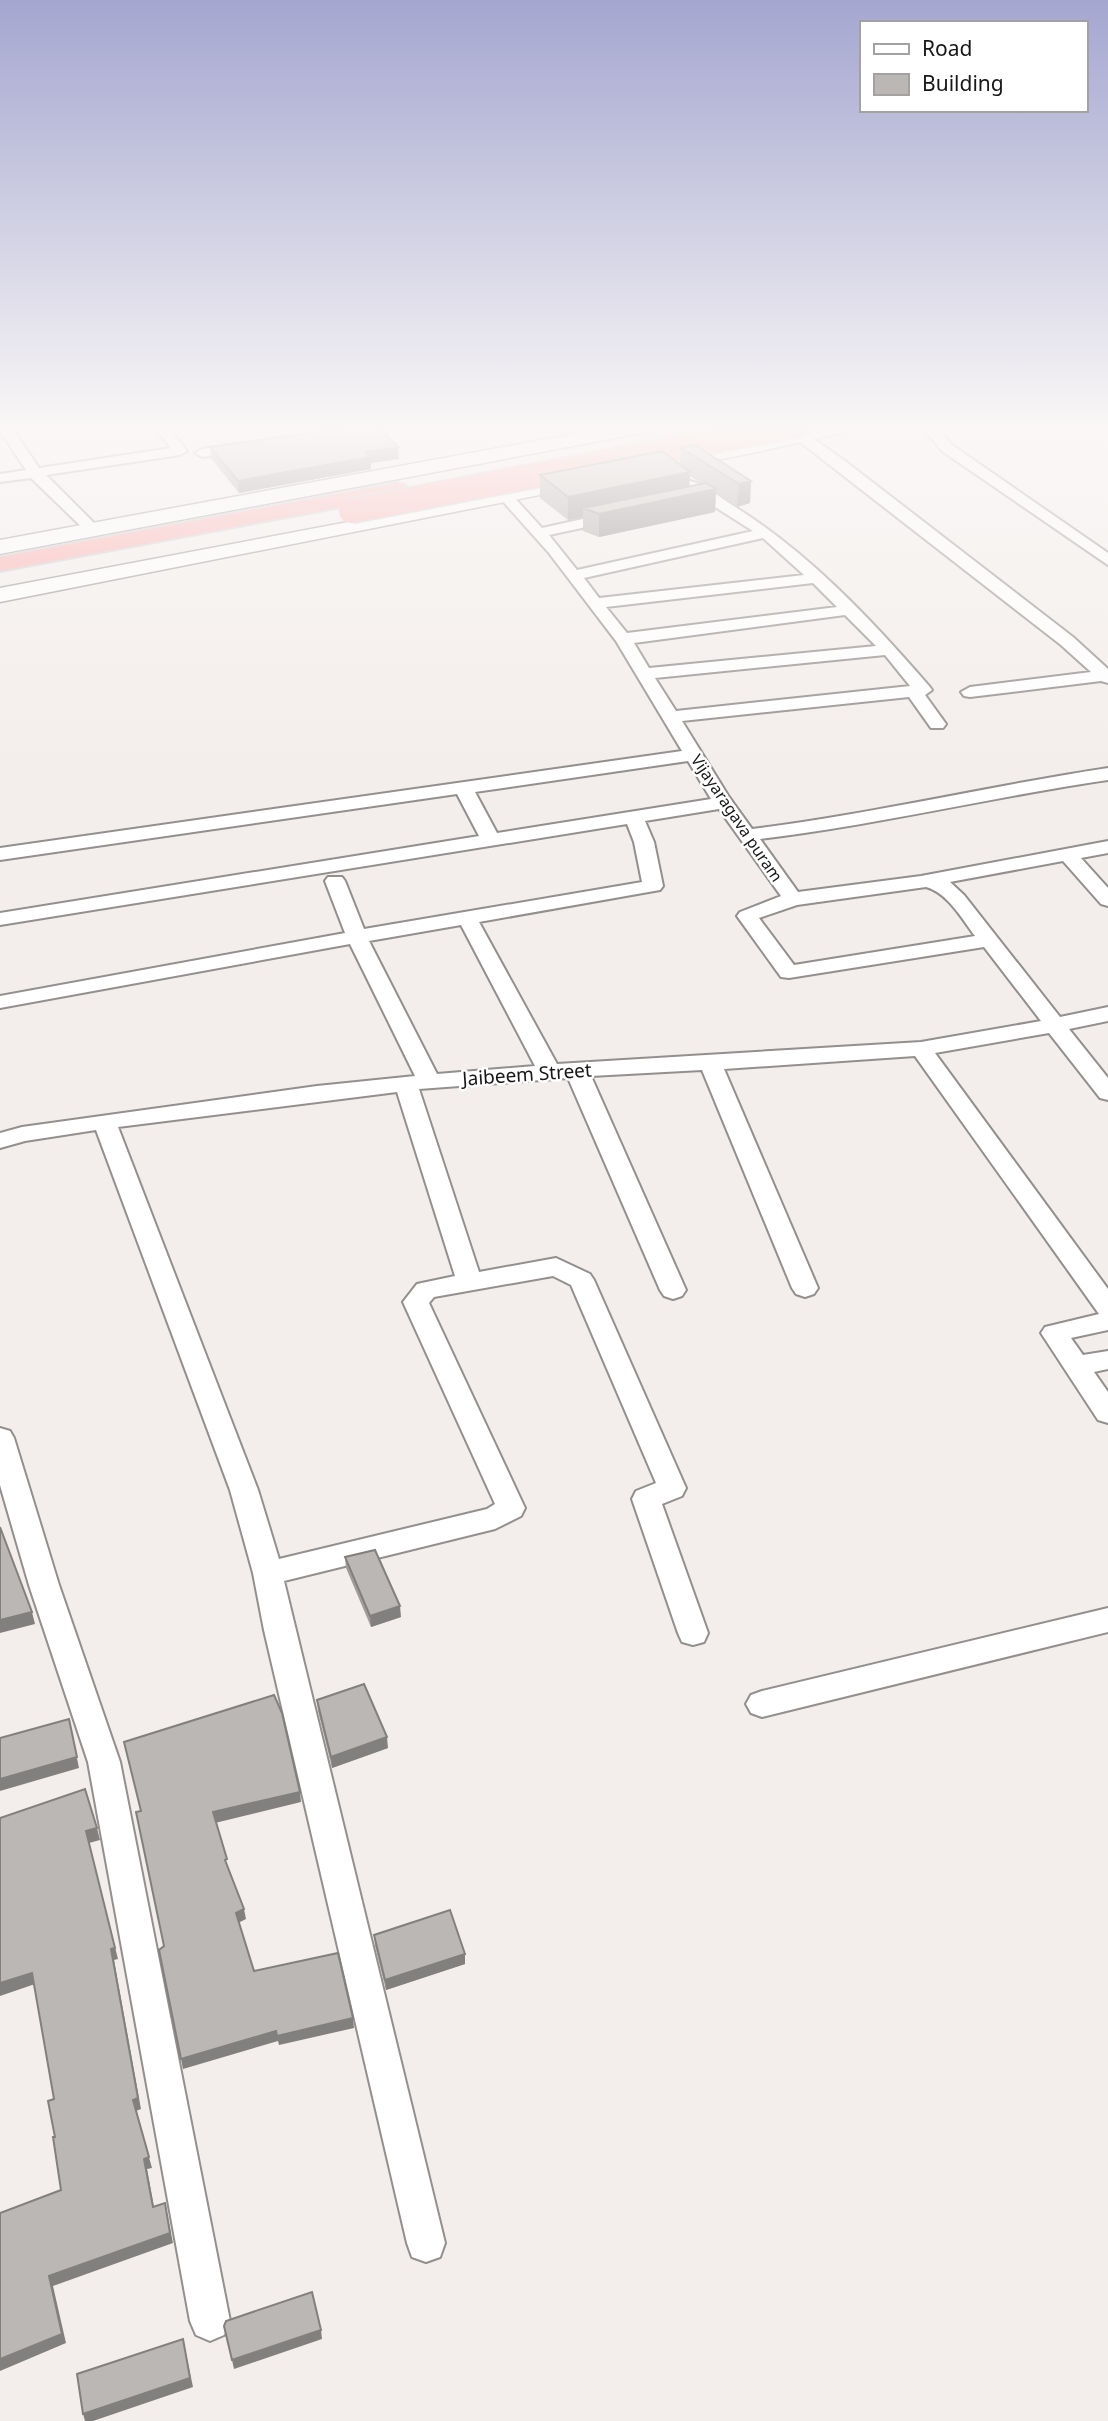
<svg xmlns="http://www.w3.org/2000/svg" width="1108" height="2421" viewBox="0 0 1108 2421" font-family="'Noto Sans',sans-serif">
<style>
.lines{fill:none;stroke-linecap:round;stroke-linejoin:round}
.street-casing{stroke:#938f8e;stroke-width:4}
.secondary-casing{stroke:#938f8e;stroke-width:3}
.highway-casing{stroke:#ccc;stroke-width:4}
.street{fill:#fff;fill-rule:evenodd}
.secondary{fill:#fff;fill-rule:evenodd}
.highway{fill:#faa7a5;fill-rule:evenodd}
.highway-bridge-casing{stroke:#ccc;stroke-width:27;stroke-linecap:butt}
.highway-bridge{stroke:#faa7a5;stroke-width:24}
.wall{fill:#a09d9b;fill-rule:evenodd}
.shaded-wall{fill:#82807e}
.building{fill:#bab7b4;stroke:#82807e;stroke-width:2}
.labels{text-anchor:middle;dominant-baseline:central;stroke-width:5;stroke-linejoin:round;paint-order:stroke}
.far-street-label{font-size:16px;fill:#181616;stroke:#fff}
.street-label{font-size:19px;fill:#181616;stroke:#fff}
</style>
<rect width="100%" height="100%" fill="#f3eeec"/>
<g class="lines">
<g class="street-casing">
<path id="street" d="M0 424H9L39 468 171 448 152 424H166L187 451 180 455 46 475 101 530 93 535 88 533 31 478 0 482V474L26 470 0 431Z
M373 424H409L402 428 348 435 341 431 348 427Z
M777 424H793L845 461 1073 637 1108 669V683L1101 681 970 697 964 696 961 692 970 687 1091 672 1061 645Z
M920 424H934L952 445 1108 553V565L942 451Z
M243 443 250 447 248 450 202 457 195 453 202 449Z
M690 481C705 484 719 497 732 505 808 552 871 619 929 686L932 690 925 695 946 724 943 728H931L909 697 682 721 729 797 752 829C872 814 989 786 1108 768V780C991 797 877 825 760 839L798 892 921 876 1108 841V853L1081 858 1108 888V906L1101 904 1063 861 950 882 964 895 1060 1017 1108 1007V1021L1069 1029 1108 1078V1100L1100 1098 1049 1033 935 1053 1108 1289V1330L1071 1338 1083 1355 1108 1351V1369L1094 1372 1108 1392V1423L1098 1420 1041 1333 1045 1327 1099 1314 915 1056 724 1069 818 1288 814 1294 805 1297 796 1294 792 1288 702 1070 591 1076 686 1290 682 1296 673 1299 664 1296 660 1290 568 1078 419 1089 479 1272 556 1258 590 1274 594 1280 686 1488 682 1496 662 1504 708 1633 704 1642 693 1645 682 1642 678 1633 632 1499 636 1491 656 1483 571 1285 553 1276 434 1297 429 1303 525 1508 521 1516 495 1529 284 1581 445 2243 440 2257 426 2262 412 2257 407 2243 264 1630 253 1573 230 1490 96 1130 25 1141 0 1148V1133L22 1127 317 1086 415 1076 350 944 0 1008V996L345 933 325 881 328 877H342L345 881 364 929 642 882 634 842 627 824 0 925V913L479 836 457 794 0 860V848L682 751 616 641 549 553 499 497 501 494H511L542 528 614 512 619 514 622 517 619 520 549 535 577 570 753 531 685 488 683 485ZM763 538 804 575 599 598 584 578ZM813 583 837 607 627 633 606 607ZM845 615 876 646 649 668 634 643ZM885 655 910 686 676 711 655 678ZM688 761 711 799 497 833 475 792ZM719 809 781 896 740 912 737 916 781 977 789 978 984 947 1041 1021 921 1042 557 1064 479 922 660 890 663 886 654 842 645 821ZM926 887C948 893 962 919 975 936L794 965 759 918 797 905ZM461 925 535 1066 437 1074 369 941ZM397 1092 455 1276 417 1284 403 1302 495 1504 487 1509 279 1559 258 1490 118 1127Z
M0 1428 10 1431 14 1438 59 1585 120 1762 230 2321 224 2335 210 2341 196 2335 190 2321 88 1762 29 1585 0 1485Z
M1108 1608V1632L762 1717 751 1713 746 1704 751 1695 762 1691Z"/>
</g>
<g class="secondary-casing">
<path id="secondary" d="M628 424H668L658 430 0 554V540Z
M831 424H866L863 428 757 452 0 602V588L406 511Z"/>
</g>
<g class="highway-casing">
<path id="highway" d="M397 483 405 485 409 490 405 495 0 571V557Z"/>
</g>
<use href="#street" class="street"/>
<use href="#secondary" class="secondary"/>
<use href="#highway" class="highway"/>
<g class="highway-bridge-casing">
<path id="highway-bridge" d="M351 511 802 424"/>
</g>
<use href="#highway-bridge" class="highway-bridge"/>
</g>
<path class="wall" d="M210 447 399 459 371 463V469L239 493 211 458Z
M681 448 751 481 750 503 737 507 716 493 715 512 599 537 583 531V517L568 520 540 498V475L680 465ZM690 476 702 484 689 486Z
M345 1557 401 1617 371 1627 346 1568Z
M317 1700 388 1748 332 1768 318 1711Z
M374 1935 465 1954V1964L386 1990 375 1946Z"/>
<path class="shaded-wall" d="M398 447 399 459 371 463V469L239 493 238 481 366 452Z
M690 472 689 495 583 508V517L568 520V497Z
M751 481 750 503 737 507 739 484Z
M716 489 715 512 599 537V514Z
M400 1606 401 1617 371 1627 370 1616Z
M32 1612 35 1624 0 1633V1620Z
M69 1719 79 1768 0 1791V1779Z
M387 1737 388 1748 332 1768 331 1757Z
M300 1792 301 1802 215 1823 213 1812Z
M97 1828 100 1840 89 1843 118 1959 114 1960 141 2109 136 2111 152 2168 147 2169 156 2218 153 2207 133 2100 86 1831Z
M244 1909 246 1919 238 1923 236 1913Z
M465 1954V1964L386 1990 385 1980Z
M32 1973 35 1984 0 1996V1983Z
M353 2018 354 2028 279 2045 278 2041 183 2069 181 2059 276 2031Z
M165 2203 173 2243 53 2286 66 2343 0 2371V2359L49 2276Z
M321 2330 322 2339 234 2369 232 2360Z
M183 2339 193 2387 93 2421H85L83 2414Z"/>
<path class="building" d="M370 424H376L398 447 366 452 370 457 238 481 210 447Z
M695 445 751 481 739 484 681 448Z
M662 451 690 472 568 497 540 475Z
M706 483 716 489 599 514 583 508Z
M0 1527 32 1612 0 1620Z
M375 1550 400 1606 370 1616 345 1557Z
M364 1684 387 1737 331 1757 317 1700Z
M274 1695 282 1713 300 1792 213 1812 227 1859 225 1860 244 1909 236 1913 254 1971 338 1953 353 2018 277 2036 276 2031 181 2059 159 1950 164 1946 136 1812 141 1811 124 1742Z
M69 1719 77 1757 0 1779V1738Z
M85 1789 97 1828 86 1831 115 1948 111 1949 138 2098 133 2100 149 2157 144 2159 153 2207 165 2203 170 2233 49 2276 62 2334 0 2359V2213L61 2190 53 2137H55L48 2101 54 2099 32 1973 0 1983V1818Z
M450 1910 465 1954 385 1980 374 1935Z
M312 2292 321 2330 232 2360 224 2326 226 2321Z
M183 2339 190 2378 83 2414 77 2374Z"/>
<linearGradient id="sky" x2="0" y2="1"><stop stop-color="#a4a6d0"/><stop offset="0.56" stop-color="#faf7f6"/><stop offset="1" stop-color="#faf7f6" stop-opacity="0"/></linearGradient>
<rect width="1108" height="763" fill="url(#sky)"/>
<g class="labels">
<g class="far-street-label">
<text transform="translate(737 818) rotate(56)">Vijayaragava puram</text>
</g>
<g class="street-label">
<text transform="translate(527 1074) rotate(-4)">Jaibeem Street</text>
</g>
</g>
<rect x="860" y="21" width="228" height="91" fill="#ffffff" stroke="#a3a2a2" stroke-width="2"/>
<rect x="874" y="44" width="35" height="10" fill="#ffffff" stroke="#a3a2a2" stroke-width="2"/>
<text x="922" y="56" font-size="21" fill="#181616">Road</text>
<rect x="874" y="74" width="35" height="21" fill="#bab7b4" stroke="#a3a2a2" stroke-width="2"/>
<text x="922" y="91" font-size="21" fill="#181616">Building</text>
</svg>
